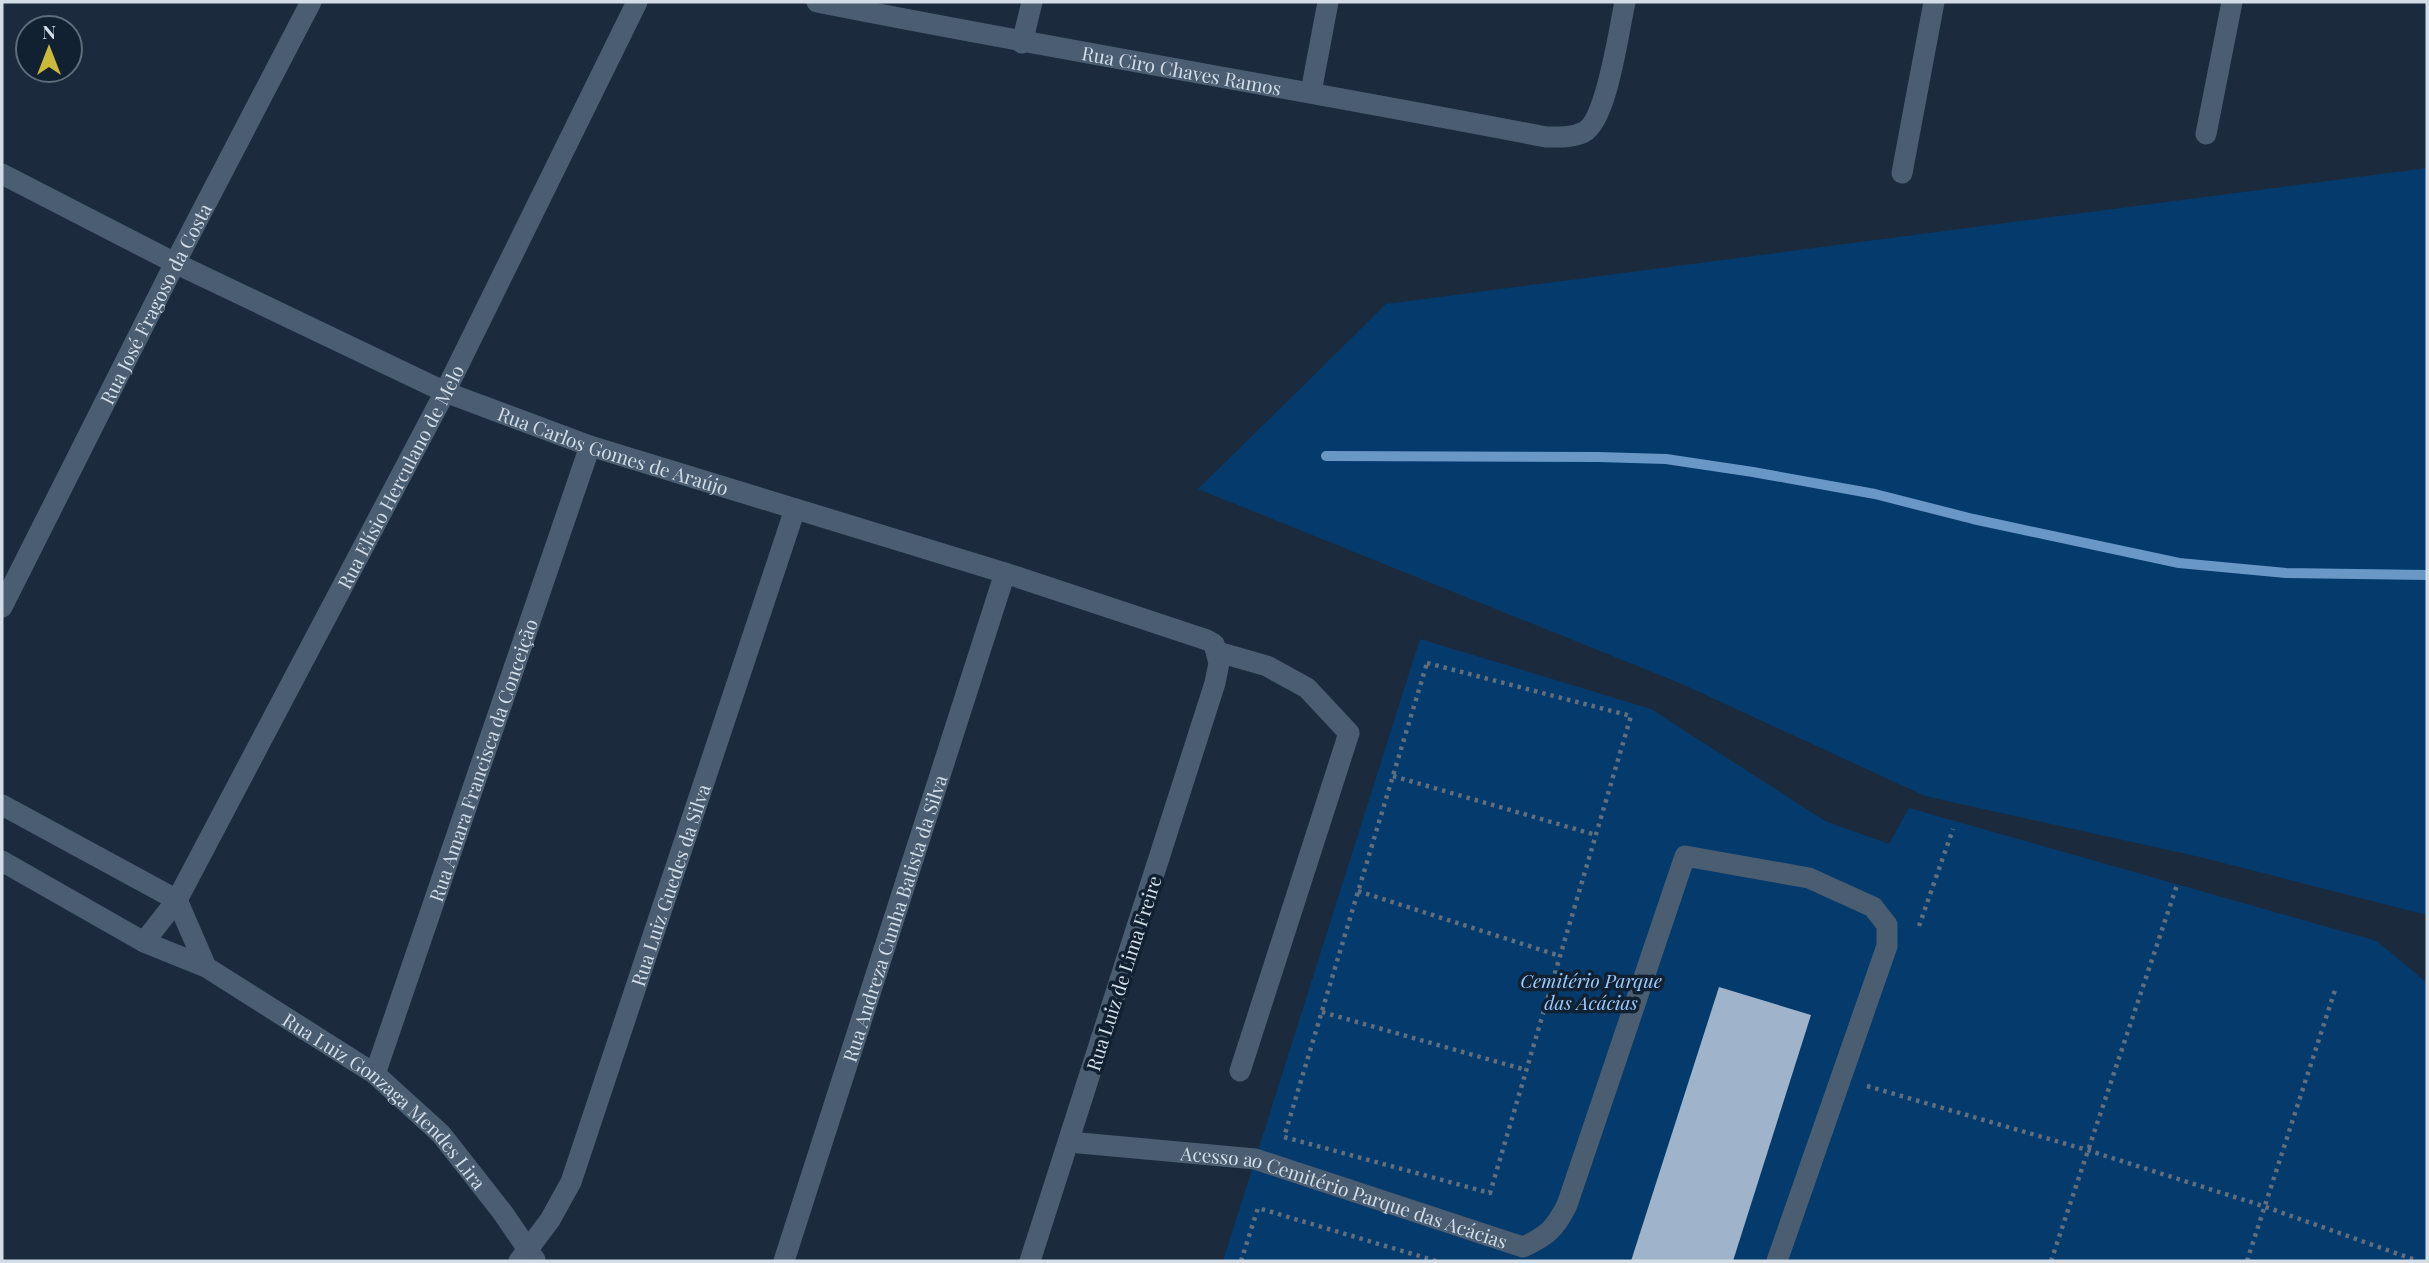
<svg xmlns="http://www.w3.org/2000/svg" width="2429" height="1263" viewBox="0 0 2429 1263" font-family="'Playfair Display',serif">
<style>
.green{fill:#043b6c}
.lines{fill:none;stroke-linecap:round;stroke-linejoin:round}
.stream{stroke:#6997c6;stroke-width:10}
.building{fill:#9fb3ca}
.path{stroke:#606e7e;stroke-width:4.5;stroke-dasharray:3.5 5;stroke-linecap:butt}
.lane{stroke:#4b5d71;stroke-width:21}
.street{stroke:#4b5d71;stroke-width:21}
.labels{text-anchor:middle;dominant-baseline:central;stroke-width:7;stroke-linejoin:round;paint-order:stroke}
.street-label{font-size:19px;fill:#d2dde8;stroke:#112132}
.park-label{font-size:19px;font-style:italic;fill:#9ccafe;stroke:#112132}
</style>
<rect width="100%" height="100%" fill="#1b2b3d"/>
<path class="green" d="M2427 168V915L2200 857 1925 796 1682 684 1198 489 1386 304Z
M1420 639 1651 709 1825 821 1889 844 1909 808 2377 941 2427 983V1261H1223Z"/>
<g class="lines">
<path class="stream" d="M1326 456 1598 457 1666 459 1753 472 1875 494 1973 519 2179 563 2286 573 2427 575"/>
</g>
<path class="building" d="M1719 987 1811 1015 1733 1261H1631Z"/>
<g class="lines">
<path class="path" d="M1427 663 1631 716 1490 1193 1284 1137Z
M1393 776 1596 835
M1358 891 1560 956
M1919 926 1953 829
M1322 1012 1526 1070
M1867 1086 2087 1150 2263 1206 2418 1261
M1241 1261 1258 1208 1436 1261
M2051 1261 2177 885
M2247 1261 2335 990"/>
<g class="lane">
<path d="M1218 652 1267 666 1307 688 1349 733 1240 1071"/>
<path id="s1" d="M1069 1142 1255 1159 1523 1247C1547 1236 1555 1229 1567 1205L1685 856 1809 878 1873 907 1887 925V946L1777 1261"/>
</g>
<g class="street">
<path id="s2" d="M817 2C1059 50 1303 90 1546 137 1559 137 1572 138 1584 132 1607 120 1619 29 1625 2"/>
<path d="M1022 43 1032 2"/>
<path d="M1311 92 1328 2"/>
<path d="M2206 134 2232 2"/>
<path d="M1902 173 1934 2"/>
<path id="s3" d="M2 174 175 263 445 392 590 446 1005 573 1207 640 1214 644 1219 663 1215 683 1030 1261"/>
<path id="s4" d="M2 607 175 263 311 2"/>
<path d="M2 805 177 900 206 967"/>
<path id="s5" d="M2 861 144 942 206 967 375 1074 441 1134 503 1213 535 1260"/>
<path id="s6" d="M144 942 177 900 445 392 637 2"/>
<path id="s7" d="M375 1074 590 446"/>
<path id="s8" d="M519 1261 550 1220 571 1182 795 509"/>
<path id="s9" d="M784 1261 1005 573"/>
</g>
</g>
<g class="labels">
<g class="street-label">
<text stroke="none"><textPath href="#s2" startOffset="371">Rua Ciro Chaves Ramos</textPath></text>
<text stroke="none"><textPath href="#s4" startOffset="340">Rua José Fragoso da Costa</textPath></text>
<text stroke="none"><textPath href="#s3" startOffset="672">Rua Carlos Gomes de Araújo</textPath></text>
<text stroke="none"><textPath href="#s6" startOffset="532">Rua Elísio Herculano de Melo</textPath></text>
<text stroke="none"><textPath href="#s7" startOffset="332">Rua Amara Francisca da Conceição</textPath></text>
<text stroke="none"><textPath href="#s8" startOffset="408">Rua Luiz Guedes da Silva</textPath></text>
<text stroke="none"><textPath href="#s9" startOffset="360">Rua Andreza Cunha Batista da Silva</textPath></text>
<text transform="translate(1123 973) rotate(-72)">Rua Luiz de Lima Freire</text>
<text stroke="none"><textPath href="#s5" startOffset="455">Rua Luiz Gonzaga Mendes Lira</textPath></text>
<text stroke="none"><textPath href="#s1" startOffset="282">Acesso ao Cemitério Parque das Acácias</textPath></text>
</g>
<g class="park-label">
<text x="1591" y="980">Cemitério Parque<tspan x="1591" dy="22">das Acácias</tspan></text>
</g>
</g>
<rect width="2429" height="1263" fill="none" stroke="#d2dde8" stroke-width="7"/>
<g transform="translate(49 49)"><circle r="33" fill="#112132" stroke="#5e6c7b" stroke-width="2"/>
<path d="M0-5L12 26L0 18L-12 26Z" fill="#cbba39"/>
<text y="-10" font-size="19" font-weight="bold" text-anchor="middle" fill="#d2dde8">N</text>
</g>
</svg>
